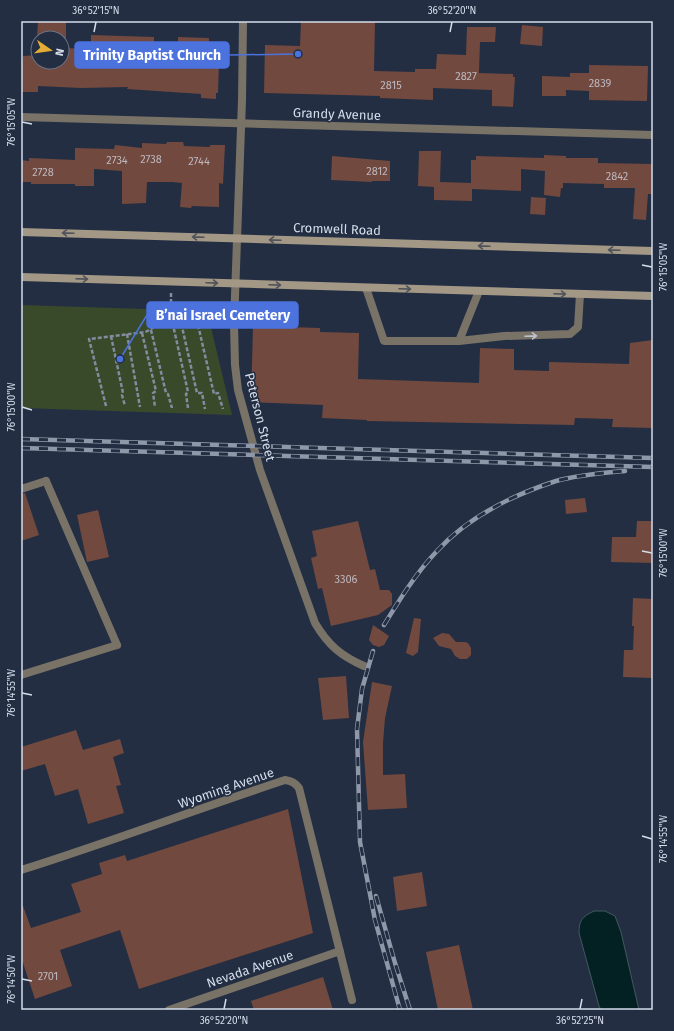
<svg xmlns="http://www.w3.org/2000/svg" width="674" height="1031" viewBox="0 0 674 1031" font-family="'Fira Sans',sans-serif">
<style>
.green{fill:#394a2b}
.water{fill:#032122;stroke:#42595e}
.building{fill:#72493e}
.lines{fill:none;stroke-linecap:round;stroke-linejoin:round}
.path{stroke:#838c9e;stroke-width:2.5;stroke-dasharray:4 2;stroke-linecap:butt}
.lane{stroke:#797267;stroke-width:8}
.street{stroke:#797267;stroke-width:8}
.secondary{stroke:#a39886;stroke-width:8}
.rail-casing{stroke:#8f98a9;stroke-width:4.5}
.rail{stroke:#232e43;stroke-width:3;stroke-dasharray:9;stroke-linecap:butt}
.oneway{stroke:#50535a}
.oneway2{stroke:#bec2ca}
.ticks{fill:none;stroke:#d5ddeb;stroke-width:1.5}
.labels{text-anchor:middle;dominant-baseline:central;stroke-width:3;stroke-linejoin:round;paint-order:stroke}
.number-label{font-size:11px;fill:#bcb8c0}
.street-label{font-size:13px;fill:#d5ddeb;stroke:#232e43}
.leader{fill:none;stroke:#4b72dd;stroke-width:1.5}
.callout-dot{fill:#4b72dd;stroke:#232e43;stroke-width:1.5}
.callout{fill:#4b72dd;stroke:#4b72dd;stroke-width:1.5}
.callout-label{font-size:14px;text-anchor:middle;font-weight:bold;fill:#fff}
.neatline{fill:none;stroke:#d5ddeb;stroke-width:1.5}
.ticks-label{font-size:10px;text-anchor:middle;fill:#d5ddeb}
</style>
<rect width="100%" height="100%" fill="#232e43"/>
<path class="green" d="M21 305 207 311 232 415 21 408Z"/>
<path class="water" d="M594 911H605L615 916 621 932 639 1010H601L599 1006 579 933C579 920 582 917 594 911Z"/>
<path class="building" d="M38 21H66V38H37Z
M301 21H375L374 71 415 72V69H436L437 54 466 55 467 27H496L495 42H480L479 73 513 74V77H515L513 107 492 106V90L433 88V100L380 98V96L264 93 265 45 300 46Z
M522 25 543 27 542 46 520 44Z
M91 35 154 37V54L178 55V37L209 38 208 59H209V62L219 64 218 93H216V99L201 98V94L127 89 128 87 81 88 38 86V92H21V60H23V56L38 55V62H62V48L91 49Z
M589 65 648 66 647 101 589 100V91L566 90V96H542V76L570 77V73H589Z
M167 142H183L184 146 210 147V145H225L223 184 219 183V207L192 206 191 208 180 207 182 183 172 182H147L146 203 122 204V171L94 169V186H75V184H31V182H21V160L29 161V158L75 160V148L114 149 115 145 142 148V143L166 144Z
M419 151H441L440 182 471 183V160H476V156L544 158V155L566 156V158H598V163L653 164V194H648L646 220 633 219 635 188H604V184L563 183V188H561L560 197 544 195 545 171 521 169V191L472 189V201L434 200V187L418 186Z
M332 156 390 161V181H372V182L331 180Z
M531 197 546 198 545 215 530 214Z
M253 326 320 328V332L359 333 358 379 479 383 480 348 514 349V370L549 371V362L629 364 630 343 653 340V428L612 427 613 419 575 418 574 425 367 421V420L322 418 323 405 251 402Z
M25 493 39 535 21 541V494Z
M585 498 587 512 566 514 565 500Z
M98 510 109 557 87 562 77 515Z
M358 521 370 570 375 569 380 590H389L392 594V605L378 615 331 626 322 588 318 589 311 558 317 556 312 531Z
M637 521H653V563L611 562 612 537H636Z
M633 598 653 599V678L623 677 624 650H633L634 626H632Z
M414 618 421 619 418 652 413 656 406 653Z
M373 625 389 636 384 645 379 647 373 645 369 640Z
M442 633 449 634 456 642H465L468 643 471 648V655L467 659H460L455 656 451 649 439 646 433 638Z
M346 676 349 718 323 720 318 678Z
M372 682 392 686 385 718 383 743V775L405 774 407 808 368 810 363 742Z
M76 730 83 750 120 739 124 753 113 757 121 785 116 786 124 813 88 824 78 789 55 796 45 764 21 771V747Z
M288 809 313 933 139 989 120 930 60 950 72 986 35 999 21 957V906H23L31 928 81 912 71 884 102 874 99 863 125 855 127 861Z
M422 872 427 906 397 911 393 877Z
M459 945 473 1010H438L426 952Z
M323 977 333 1010H254L251 1001Z"/>
<g class="lines">
<path class="path" d="M171 293V316L188 392 186 394 188 408
M180 318 197 393H202L205 409
M151 330 166 393 168 394 172 408
M142 333 156 391 153 393 155 407
M127 334 140 407
M111 336 123 393 122 395 125 406
M106 406 89 339 145 332C155 329 163 315 174 315 181 316 191 322 198 325L214 394 218 393 223 409"/>
<path class="lane" d="M366 288 384 341H459L479 291
M459 341 504 336 570 334 578 327 580 294
M46 481 117 645"/>
<path class="street" d="M243 21 242 100 234 324 235 365 238 390 260 470 315 623C328 645 341 656 364 666
M21 117 653 135
M21 489 46 481
M21 675 117 645
M21 870C110 842 197 809 285 780 292 781 295 783 299 788L352 1000
M169 1010 340 951"/>
<path class="secondary" d="M21 232 653 251
M21 277 653 296"/>
<g class="rail-casing">
<path id="rail" d="M21 439 653 458
M21 448 653 467
M384 625C400 599 416 573 437 551 468 517 513 495 556 481 578 475 603 473 625 471
M373 651 362 689 357 729 360 842 375 920 400 1010
M376 896 395 963 410 1010"/>
</g>
<use href="#rail" class="rail"/>
</g>
<defs><path id="oneway-shaft" d="M-6 0H5M1.5-3L5.5 0L1.5 3" fill="none" stroke-width="1.6" stroke-linecap="round" stroke-linejoin="round"/></defs>
<g class="oneway">
<use href="#oneway-shaft" transform="translate(68 233) rotate(-178)"/>
<use href="#oneway-shaft" transform="translate(198 237) rotate(-178)"/>
<use href="#oneway-shaft" transform="translate(275 240) rotate(-178)"/>
<use href="#oneway-shaft" transform="translate(484 246) rotate(-178)"/>
<use href="#oneway-shaft" transform="translate(614 250) rotate(-178)"/>
<use href="#oneway-shaft" transform="translate(82 279) rotate(2)"/>
<use href="#oneway-shaft" transform="translate(212 283) rotate(2)"/>
<use href="#oneway-shaft" transform="translate(275 285) rotate(2)"/>
<use href="#oneway-shaft" transform="translate(405 289) rotate(2)"/>
<use href="#oneway-shaft" transform="translate(560 294) rotate(2)"/>
</g>
<use class="oneway2" href="#oneway-shaft" transform="translate(531 336) rotate(-2)"/>
<path class="ticks" d="M94 32 96 22M450 32 452 22M22 122 32 124M642 265 652 267M22 407 32 410M642 551 652 553M22 693 32 695M642 836 652 839M22 979 32 981M224 1009 226 999M580 1009 582 999"/>
<g class="labels">
<g class="number-label">
<text x="466" y="76">2827</text>
<text x="600" y="83">2839</text>
<text x="391" y="85">2815</text>
<text x="151" y="159">2738</text>
<text x="117" y="160">2734</text>
<text x="199" y="161">2744</text>
<text x="377" y="171">2812</text>
<text x="43" y="172">2728</text>
<text x="617" y="176">2842</text>
<text x="346" y="579">3306</text>
<text x="48" y="976">2701</text>
</g>
<g class="street-label">
<text transform="translate(337 114) rotate(2)">Grandy Avenue</text>
<text transform="translate(337 229) rotate(2)">Cromwell Road</text>
<text transform="translate(260 417) rotate(76)">Peterson Street</text>
<text transform="translate(226 788) rotate(-19)">Wyoming Avenue</text>
<text transform="translate(250 969) rotate(-19)">Nevada Avenue</text>
</g>
</g>
<path class="leader" d="M298 54L229 55M120 359L147 315"/>
<g class="callout-dot">
<circle cx="298" cy="54" r="4"/>
<circle cx="120" cy="359" r="4"/>
</g>
<g class="callout">
<rect x="75" y="42" width="154" height="26" rx="4"/>
<rect x="147" y="302" width="151" height="26" rx="4"/>
</g>
<g class="callout-label">
<text x="152" y="60">Trinity Baptist Church</text>
<text x="223" y="320">B’nai Israel Cemetery</text>
</g>
<rect width="674" height="1031" fill="none" stroke="#232e43" stroke-width="44"/>
<g transform="translate(50 50) rotate(103)"><circle r="19" fill="#232e43" stroke="#6a7486"/>
<path d="M0-3L7 15L0 10L-7 15Z" fill="#e4ad35"/>
<text y="-6" font-size="11" font-weight="bold" text-anchor="middle" fill="#d5ddeb">N</text>
</g>
<rect x="22" y="22" width="630" height="987" class="neatline"/>
<g class="ticks-label">
<text x="96" y="14">36°52'15"N</text>
<text x="452" y="14">36°52'20"N</text>
<text transform="translate(11 122) rotate(-90)" y="4">76°15'05"W</text>
<text transform="translate(663 267) rotate(-90)" y="4">76°15'05"W</text>
<text transform="translate(11 407) rotate(-90)" y="4">76°15'00"W</text>
<text transform="translate(663 553) rotate(-90)" y="4">76°15'00"W</text>
<text transform="translate(11 693) rotate(-90)" y="4">76°14'55"W</text>
<text transform="translate(663 839) rotate(-90)" y="4">76°14'55"W</text>
<text transform="translate(11 979) rotate(-90)" y="4">76°14'50"W</text>
<text x="224" y="1024">36°52'20"N</text>
<text x="580" y="1024">36°52'25"N</text>
</g>
</svg>
